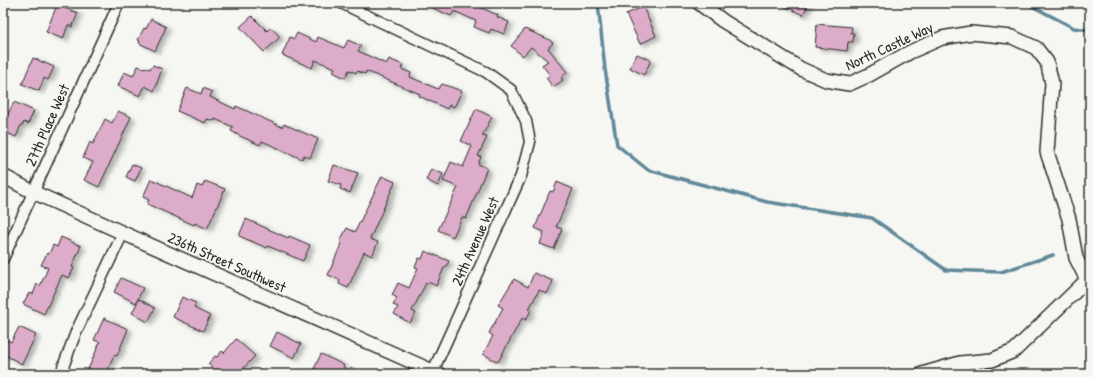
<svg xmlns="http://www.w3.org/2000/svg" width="1093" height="377" viewBox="0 0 1093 377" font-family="'Patrick Hand',sans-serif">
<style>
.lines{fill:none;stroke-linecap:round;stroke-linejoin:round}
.stream{stroke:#5f8899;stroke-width:3.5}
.building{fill:#deaccb;stroke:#2b2b2b;filter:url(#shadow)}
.minor-casing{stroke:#2b2b2b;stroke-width:13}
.tertiary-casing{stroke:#2b2b2b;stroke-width:16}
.minor{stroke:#f6f6f2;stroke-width:10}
.tertiary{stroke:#f6f6f2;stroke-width:13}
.labels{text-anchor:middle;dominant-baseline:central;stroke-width:3.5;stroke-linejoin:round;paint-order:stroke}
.street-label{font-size:15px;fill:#2b2b2b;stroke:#f6f6f2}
</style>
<defs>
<filter id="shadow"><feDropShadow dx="4.5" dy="2.5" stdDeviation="2" flood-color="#0004"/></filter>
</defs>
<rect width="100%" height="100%" fill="#f6f6f2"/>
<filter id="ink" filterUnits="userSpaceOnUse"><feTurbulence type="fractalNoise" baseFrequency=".025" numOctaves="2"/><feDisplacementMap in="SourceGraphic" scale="8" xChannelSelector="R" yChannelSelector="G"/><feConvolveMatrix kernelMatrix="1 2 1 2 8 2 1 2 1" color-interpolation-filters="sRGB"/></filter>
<g filter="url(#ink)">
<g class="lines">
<path class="stream" d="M598 3 605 69 617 145 648 170 767 202 872 218 946 270 1001 272 1053 255
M1026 3 1074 28 1090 30"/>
</g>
<path class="building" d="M421 3H470L498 15 497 17 509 22 504 34 491 29 489 33 474 27 476 21 454 11 451 16Z
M778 3H809L803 15Z
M57 5 78 13 72 27 68 25 63 39 46 32Z
M643 7 656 36 640 44 626 14Z
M252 16 267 31 271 27 280 37 264 52 240 27Z
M151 19 166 27 155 51 139 43 140 41 138 40 144 28 146 29Z
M817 24 852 27 851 33H854L853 42H848L847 51 815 47Z
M525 29 548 39 553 43 548 48 567 72 561 78 563 80 553 87 546 78 550 75 542 65 548 61 531 47 523 56 511 46Z
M297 33 316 42 318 37 344 48 348 40 361 46 358 51 386 64 389 59 403 65 401 69 411 73 410 77 438 89 442 84 462 91 454 107 449 105 447 109 419 96 420 94 366 71 365 74 357 71 356 73 349 70 345 78 333 72 335 68 315 60 312 68 282 55 290 37 294 39Z
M637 54 651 60 644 75 630 68Z
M33 58 54 67 48 80 44 78 39 91 22 84Z
M153 65 162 69 154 91 145 86 140 96 118 86 124 72 133 76 138 66 144 68 145 67 150 69Z
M187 88 201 94 203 88 212 92 210 97 235 109 236 106 282 127 284 124 318 139 310 158 304 155 302 159 262 141 260 145 240 136 231 131 233 127 215 119 214 121 207 119 205 123 177 111Z
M14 102 34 111 28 124 24 122 23 125H21L16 137 3 131V124Z
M476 109 492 117 482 136 487 137 478 156 481 157 478 164 487 168 466 219 462 217 453 237 438 230 458 187 443 181 451 162 463 167 472 146 461 141Z
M118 111 131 117 99 187 84 180 93 162 83 158 90 142 93 144 105 119 112 123Z
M132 164 141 168 135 181 126 177Z
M334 165 358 173 350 193 340 189 341 185 328 181Z
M431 169 443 174 438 186 426 180Z
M382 176 395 182 370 239 378 242 372 256 364 252 348 288 339 284 340 280 328 275 342 242 340 241 347 228 355 232Z
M151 179 192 198 197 185 202 187 205 181 225 189 207 229 195 223 194 225 147 204 149 200 143 197Z
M557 182 573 189 556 227 562 229 554 249 540 244 544 232 535 228 550 191 553 192Z
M246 219 288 238 289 236 310 245 303 261 268 246 267 248 239 236Z
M61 237 81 246 72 267 74 268 69 278 62 275 44 314 23 304 29 293 33 294 37 284 40 286 48 268 41 265 47 253 49 254 53 245 57 247Z
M425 251 449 261 446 267 444 268 436 286 429 282 428 284 426 283 412 311 416 313 410 323 394 314 398 307 393 305 397 298 392 295 398 283 409 288 418 268 415 267 419 258 422 259Z
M534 273 553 281 547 294 539 290 529 309 531 310 526 320 522 318 498 362 483 354 493 336 489 333 503 308 498 305 514 279 528 287Z
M121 278 143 288 136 303 114 292Z
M182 297 196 303 194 308 210 316 203 331 173 317Z
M139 299 155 308 148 322 132 313Z
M104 318 128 329 117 356 114 355 106 374H86L100 342 94 340Z
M19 327 36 335 22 364 3 354V348L7 340 11 342Z
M277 332 301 344 294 358 270 346Z
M236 339 255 356 238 374 223 371 219 374 208 364 215 356 217 357 222 351 224 353Z
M321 354 344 365 343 367 356 374H325L314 369Z"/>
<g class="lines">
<g class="minor-casing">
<path id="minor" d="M341 3 486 72 511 90 526 121 530 142 521 176 433 371
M3 259 119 3
M63 367 76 332 123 233"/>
</g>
<g class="tertiary-casing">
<path id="tertiary" d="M699 3 723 21 801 69 826 80 849 84 869 75 910 52 942 38 971 33 1012 37 1036 48 1047 62 1052 83 1047 152 1069 219 1076 258 1087 280
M3 176 33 192 123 233 439 374
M922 374 960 363 992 360 1014 351 1087 280"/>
</g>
<use href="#minor" class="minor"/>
<use href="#tertiary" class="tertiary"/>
</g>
</g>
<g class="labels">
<g class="street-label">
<text transform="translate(889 46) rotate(-25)">North Castle Way</text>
<text transform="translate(47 125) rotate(-66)">27th Place West</text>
<text transform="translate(475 241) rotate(-66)">24th Avenue West</text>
<text transform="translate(227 262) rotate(24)">236th Street Southwest</text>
</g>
</g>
<rect width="1093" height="377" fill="none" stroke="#f6f6f2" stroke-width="16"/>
<rect x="8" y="8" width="1077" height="361" fill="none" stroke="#2b2b2b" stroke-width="1.5" filter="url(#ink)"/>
</svg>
